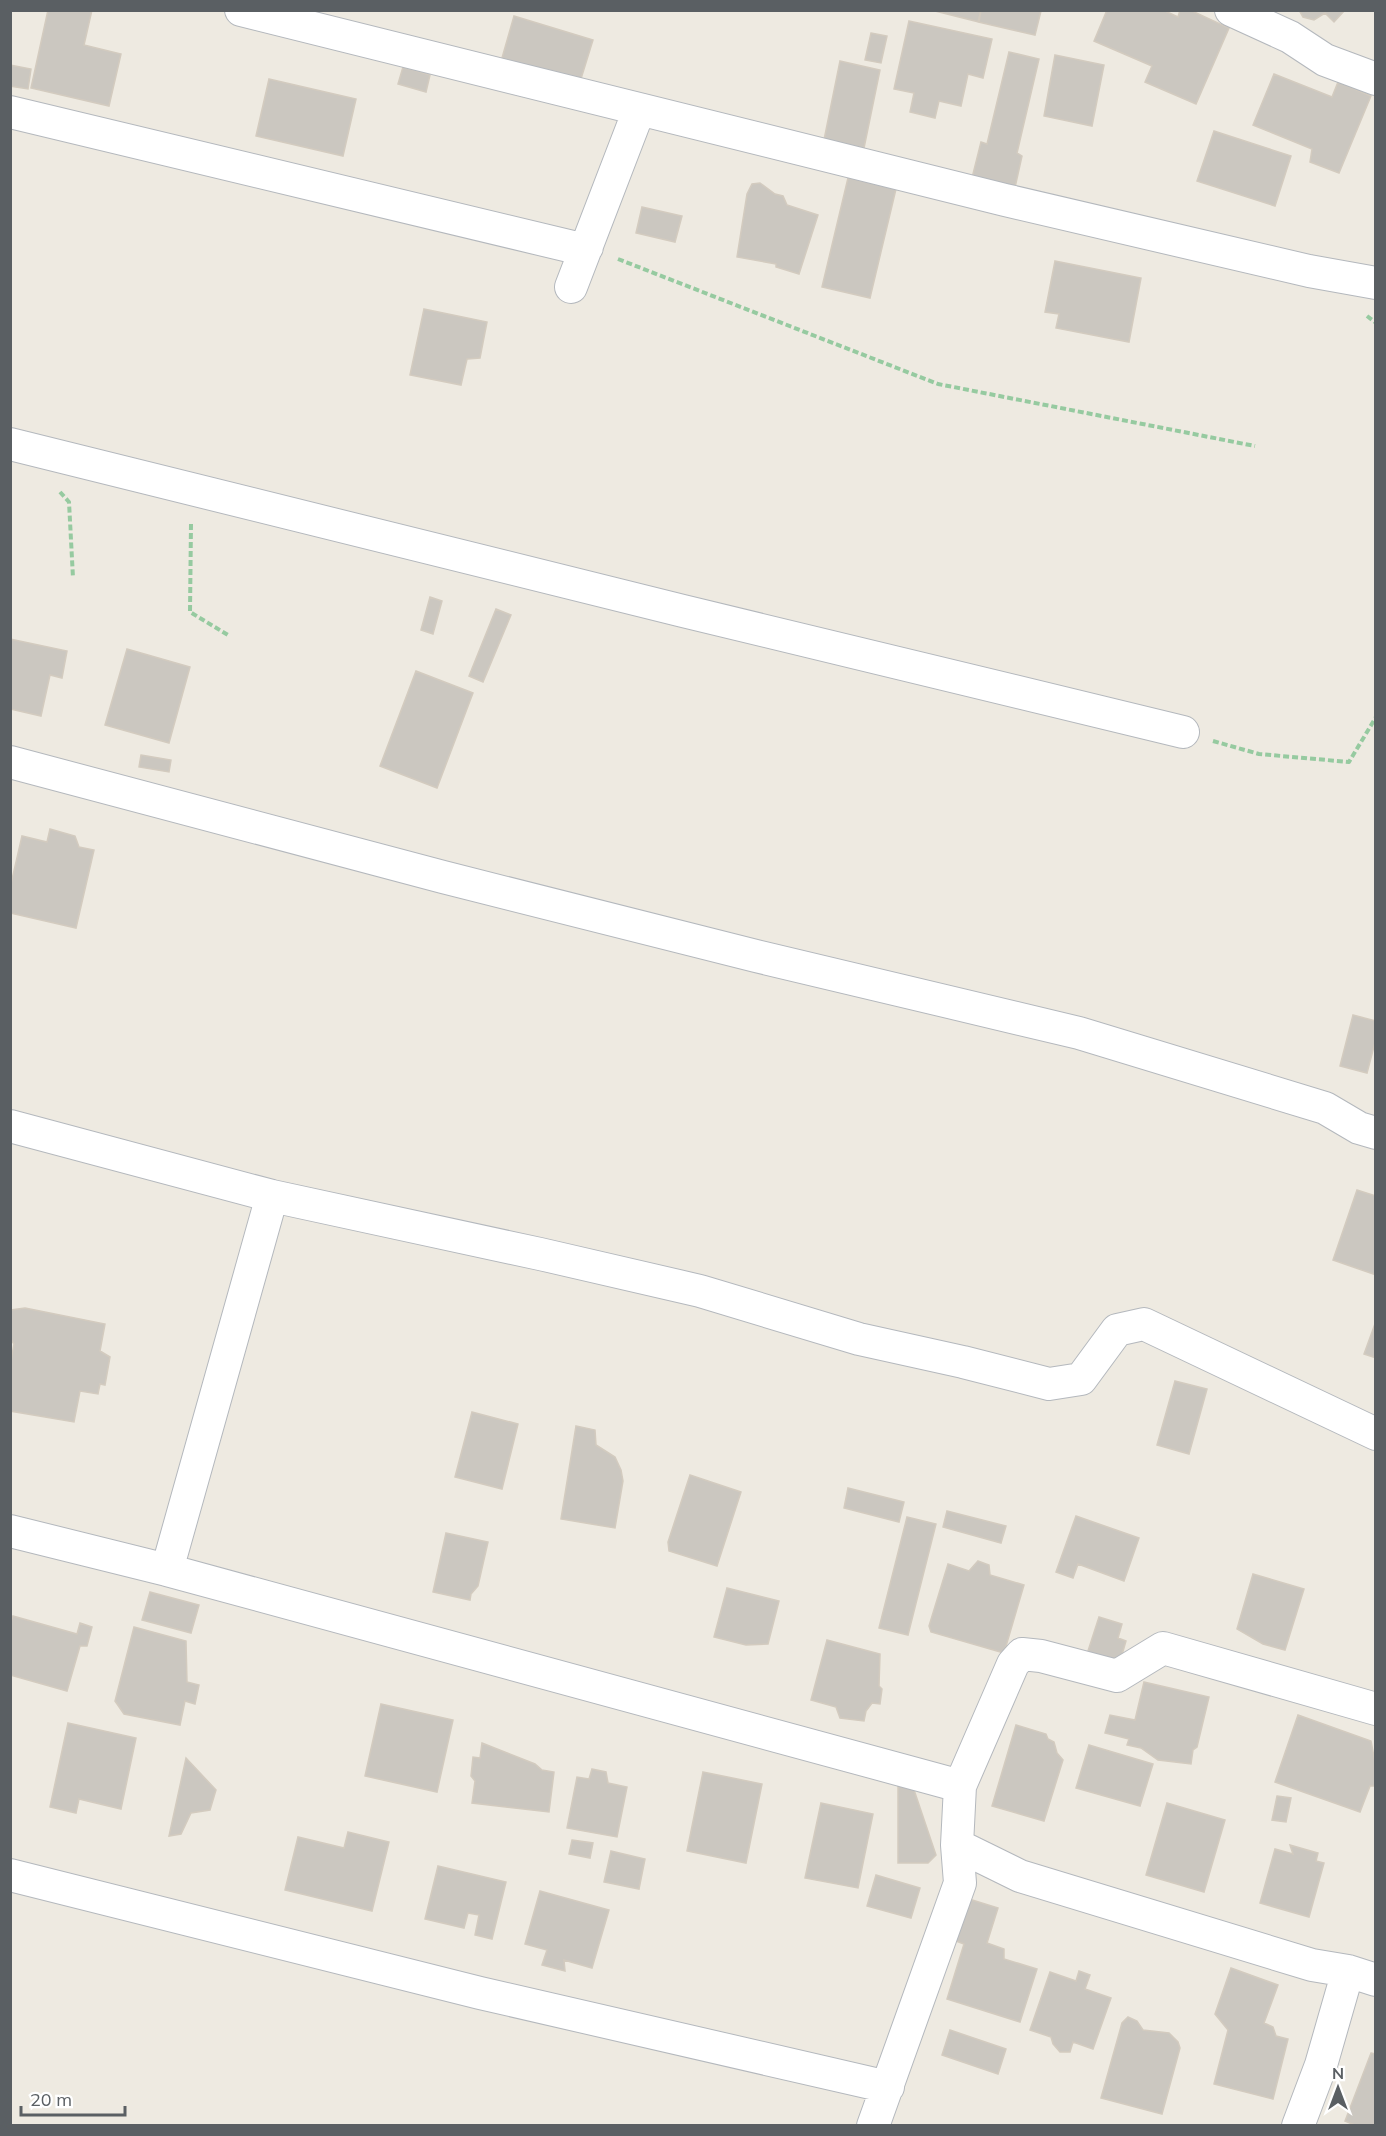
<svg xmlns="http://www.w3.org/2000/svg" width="1386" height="2136" viewBox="0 0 1386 2136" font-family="Mulish,sans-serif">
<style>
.building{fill:#cbc7c0;stroke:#d3cbbf;stroke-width:1.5}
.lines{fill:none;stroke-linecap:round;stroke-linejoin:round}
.minor-casing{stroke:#b4b8bd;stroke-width:34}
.path{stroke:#96caa0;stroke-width:4;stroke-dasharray:6 3;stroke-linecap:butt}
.minor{stroke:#fff;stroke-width:32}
</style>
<rect width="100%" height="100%" fill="#eeeae1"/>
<path class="building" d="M48 10H92L84 45 121 54 109 106 31 88Z
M931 10H981L979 22Z
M981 10H1041V11L1035 35 978 22Z
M1107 10H1163L1178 17 1180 10H1190L1229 28 1196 104 1145 82 1152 66 1094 41Z
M1345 10 1334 22 1325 13 1314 20 1303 17 1299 10Z
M514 16 593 40 580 82 502 58Z
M909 21 992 39 983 78 968 74 961 106 939 101 935 118 910 112 914 93 894 89Z
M871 33 887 36 881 63 865 60Z
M1009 52 1039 59 1017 153 1022 156 1014 192 971 182 981 142 987 144Z
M1055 55 1104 65 1092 126 1044 116Z
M840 61 880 70 864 148 824 140Z
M10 65 31 69 28 89 10 86Z
M403 67 430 75 426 92 398 84Z
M1274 74 1332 97 1338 82 1371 96 1339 173 1310 162 1312 149 1253 125Z
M269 79 356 99 343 156 256 136Z
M1214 131 1291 156 1275 206 1197 181Z
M848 178 896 189 870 298 822 287Z
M760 183 775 194 783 196 787 205 818 215 799 274 776 267V264L737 257 747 194 752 184Z
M642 207 682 216 675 242 636 233Z
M1055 261 1141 278 1129 342 1056 328 1059 314 1045 312Z
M424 309 487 322 480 358 467 359 461 385 410 375Z
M430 597 442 601 433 634 421 630Z
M496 609 511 615 483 682 469 676Z
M10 639 67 651 62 678 50 675 41 716 10 709Z
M127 649 190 667 169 743 105 725Z
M416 671 473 693 437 788 380 766Z
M141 755 171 760 169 772 139 767Z
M50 829 75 836 79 847 94 850 76 928 10 913V888L22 836 47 842Z
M1353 1015 1376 1021V1039L1367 1073 1340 1066Z
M1357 1190 1376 1196V1275L1333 1260Z
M25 1308 105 1324 100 1351 110 1357 105 1385 100 1384 98 1394 80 1391 74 1422 10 1411V1366L14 1344 10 1338 11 1310Z
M1376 1321V1358L1364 1354Z
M1175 1381 1207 1389 1189 1454 1157 1445Z
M472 1412 518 1424 502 1489 455 1477Z
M576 1426 595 1430 596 1445 615 1457 621 1470 623 1481 615 1528 561 1519Z
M690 1475 741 1492 717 1566 669 1551 668 1542Z
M848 1488 904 1502 899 1522 844 1508Z
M947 1511 1006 1526 1001 1543 943 1527Z
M1076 1516 1139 1538 1124 1581 1078 1564 1073 1578 1056 1572Z
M907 1517 936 1524 908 1635 879 1628Z
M446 1533 488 1542 478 1586 471 1594 470 1600 433 1592Z
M978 1561 989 1565 990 1575 1024 1585 1004 1653 931 1632 929 1626 948 1564 969 1571Z
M1253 1574 1304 1589 1285 1650 1263 1644 1237 1629Z
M727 1588 779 1601 768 1644 746 1645 714 1637Z
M150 1592 199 1605 191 1633 142 1620Z
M13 1616 77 1634 80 1623 92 1627 87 1646H80L67 1691 10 1675V1626Z
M1099 1617 1122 1624 1118 1638 1126 1641 1119 1665 1087 1654Z
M134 1627 186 1641 187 1682 199 1685 195 1704 185 1701 180 1725 124 1714 115 1701Z
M827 1640 880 1654 879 1686 882 1689 880 1704 872 1703 866 1711 864 1721 840 1718 836 1707 811 1700Z
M1144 1682 1209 1697 1197 1747 1193 1750 1191 1764 1158 1760 1141 1748 1127 1745 1129 1739 1105 1733 1110 1715 1135 1720Z
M381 1704 453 1720 437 1792 365 1776Z
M1298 1715 1371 1741 1376 1767V1786H1370L1360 1812 1275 1782Z
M68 1723 136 1738 121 1809 79 1799 76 1813 50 1807Z
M1016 1725 1046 1734 1048 1739 1054 1742 1057 1753 1063 1760 1044 1821 992 1806Z
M482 1743 535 1764 542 1770 554 1772 549 1812 472 1803 475 1781 471 1776 473 1757 480 1758Z
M1089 1745 1153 1764 1140 1806 1076 1788Z
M186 1758 216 1790 210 1810 191 1813 181 1834 169 1836Z
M592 1769 606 1772 608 1783 627 1787 617 1837 567 1828 577 1777 589 1779Z
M703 1772 762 1784 746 1863 687 1851Z
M898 1781 912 1784 936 1855 928 1863H898Z
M1277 1796 1291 1798 1286 1822 1272 1820Z
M821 1803 873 1814 858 1888 805 1878Z
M1167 1803 1225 1820 1204 1892 1146 1875Z
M348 1832 389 1842 372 1911 285 1890 298 1837 344 1848Z
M572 1840 593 1843 590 1858 569 1854Z
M1290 1845 1318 1853 1316 1861 1324 1863 1309 1917 1260 1903 1275 1849 1293 1854Z
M611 1851 645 1859 639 1889 604 1882Z
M438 1866 506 1882 492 1939 475 1935 479 1915 468 1913 464 1928 425 1919Z
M876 1875 920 1888 911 1918 867 1906Z
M540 1891 609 1910 592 1968 564 1960 565 1971 542 1965 547 1950 525 1944Z
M969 1899 998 1908 987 1943 1004 1949V1959L1037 1969 1020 2022 947 1999 964 1944 956 1941Z
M1231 1968 1278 1985 1264 2023 1273 2027 1276 2036 1288 2039 1273 2099 1214 2084 1228 2030 1215 2014Z
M1079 1971 1090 1975 1085 1989 1111 1998 1093 2049 1073 2042 1070 2052H1060L1053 2044 1051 2037 1030 2030 1050 1972 1076 1981Z
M1128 2017 1137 2021 1143 2030 1169 2033 1178 2042 1180 2048 1162 2114 1101 2098 1122 2023Z
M950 2030 1006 2049 998 2074 942 2055Z
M1371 2053 1376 2054V2126H1357L1345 2121Z"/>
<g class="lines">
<g class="minor-casing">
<path id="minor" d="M241 10 1005 200 1309 271 1376 283
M1231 10 1290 37 1325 60 1376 79
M10 112 573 247H587
M571 287 639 110
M10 444 683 611 1183 732
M10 762 443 877 756 956 1079 1033 1325 1108 1359 1128 1376 1133
M10 1126 272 1196 540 1254 700 1291 859 1339 963 1362 1049 1384 1081 1379 1117 1330 1144 1324 1376 1434
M10 1531 167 1570 960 1786
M167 1570 272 1196
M1376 1709 1163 1648 1117 1676 1041 1656 1022 1654 1013 1664 960 1786 957 1845 1020 1876 1312 1965 1348 1971 1376 1980
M10 1875 480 1993 888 2087
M873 2126 960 1883 957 1845
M1298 2126 1321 2065 1348 1971"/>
</g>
<path class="path" d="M618 259 938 384 1255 446
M1367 316 1376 323
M60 492 69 502 73 578
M191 524 190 612 228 635
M1213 741 1259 754 1349 762 1376 717"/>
<use href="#minor" class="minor"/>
</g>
<rect width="1386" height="2136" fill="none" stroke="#5a5f63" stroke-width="24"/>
<g transform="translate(1338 2088)" stroke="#ffffff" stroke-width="4.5" paint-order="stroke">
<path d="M0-4.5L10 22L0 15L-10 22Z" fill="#5a5f63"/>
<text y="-9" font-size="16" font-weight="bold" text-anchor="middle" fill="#5a5f63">N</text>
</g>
<path d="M21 2106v9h104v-9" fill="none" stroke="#5a5f63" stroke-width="3"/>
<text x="30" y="2106" font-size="18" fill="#5a5f63" stroke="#ffffff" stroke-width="4.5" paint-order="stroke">20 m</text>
</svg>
